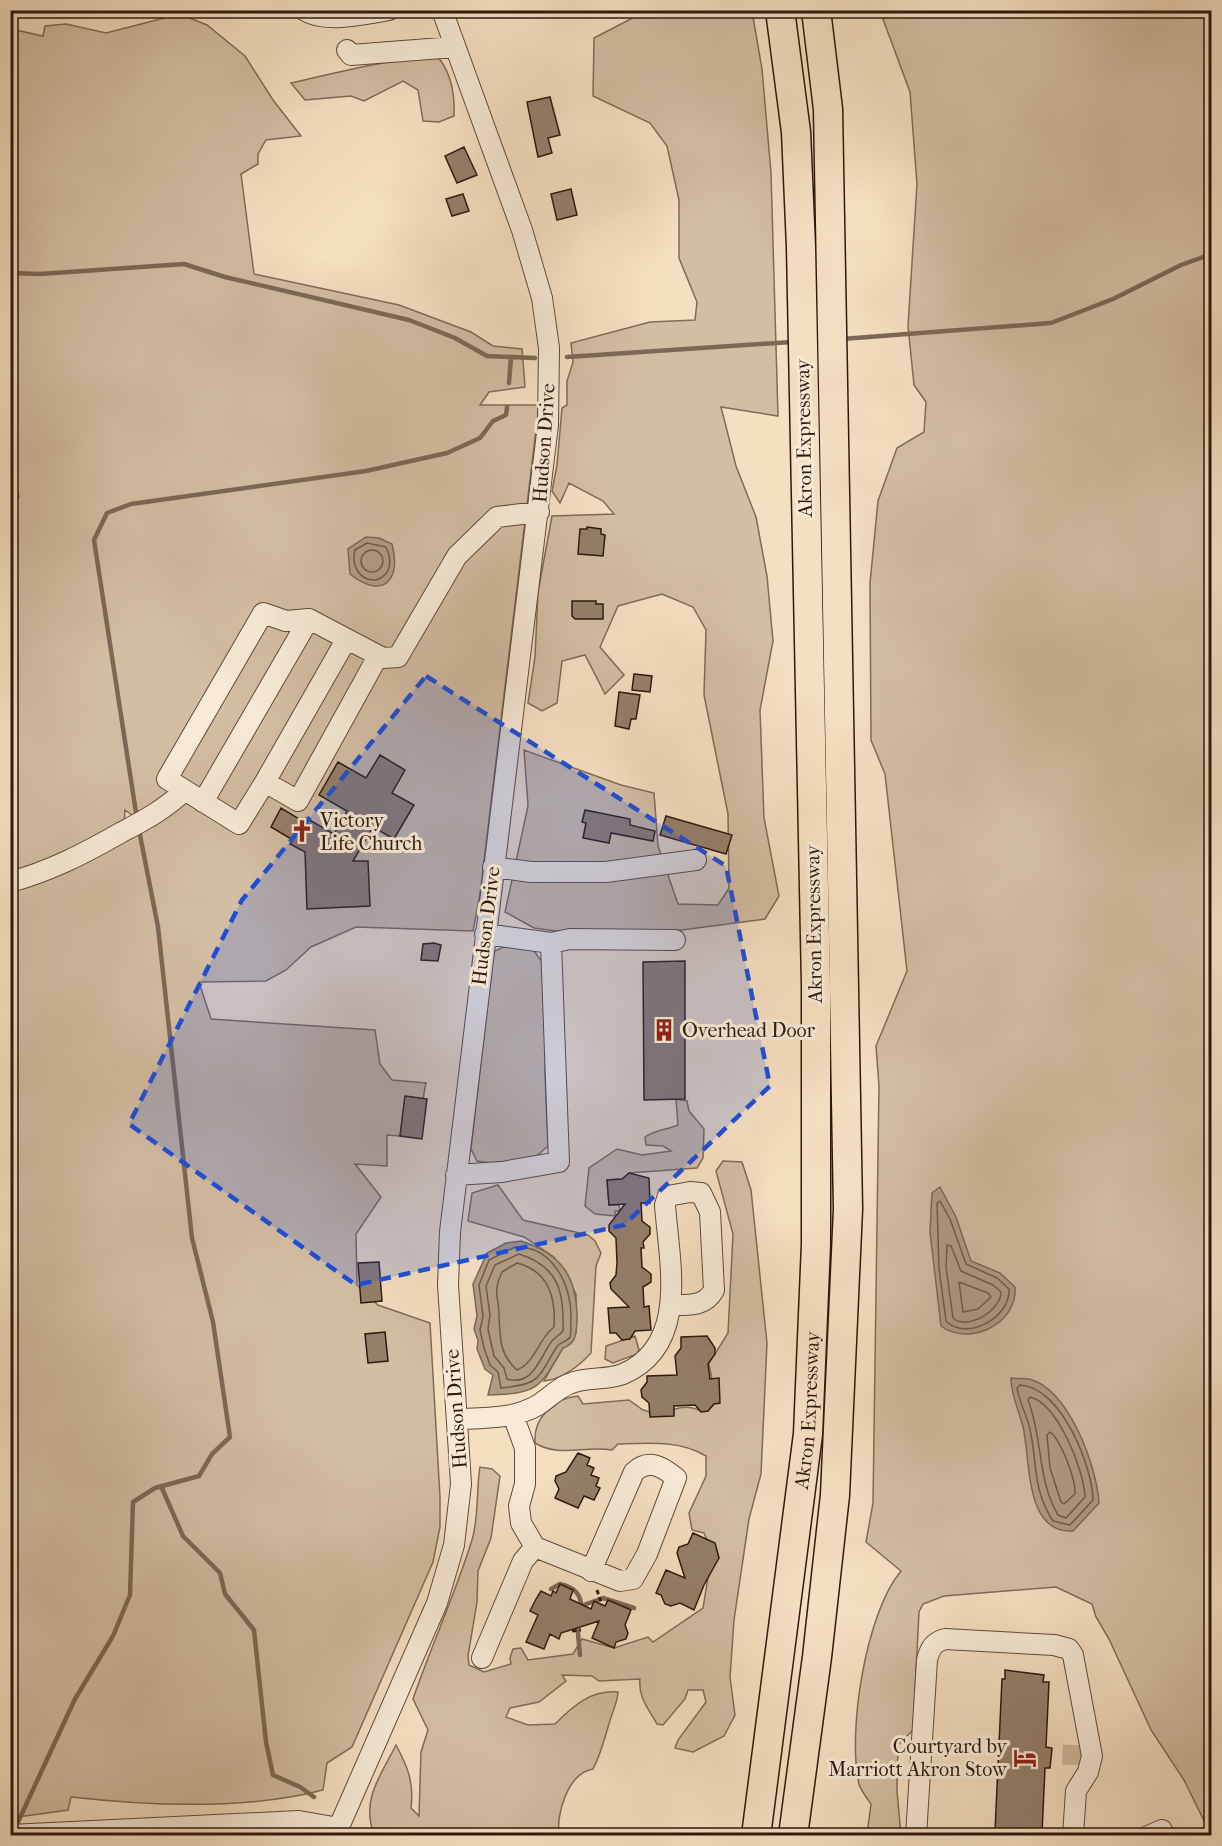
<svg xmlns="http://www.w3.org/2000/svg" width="1222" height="1846" viewBox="0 0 1222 1846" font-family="'IM FELL French Canon',serif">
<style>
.green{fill:#d3bda3;stroke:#806a58;stroke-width:1.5;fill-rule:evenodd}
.water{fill:#b19b84;stroke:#7d6755;stroke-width:1.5}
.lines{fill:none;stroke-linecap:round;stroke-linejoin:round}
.shore{stroke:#705a49;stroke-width:1.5}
.stream{stroke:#7d6755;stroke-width:4.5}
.building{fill:#957f6b;stroke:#2e180e;stroke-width:1.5}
.minor-tunnel{stroke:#cdb79d;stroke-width:20;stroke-dasharray:20 10;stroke-linecap:butt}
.minor-casing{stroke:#604a3b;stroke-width:22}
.highway-casing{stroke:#2e180e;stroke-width:31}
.path{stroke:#2e180e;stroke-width:3;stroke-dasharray:4.5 3;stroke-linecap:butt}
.minor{stroke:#f8ead7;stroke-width:20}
.highway{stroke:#f5dfc1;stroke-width:28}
.marked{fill:#1d4ed8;fill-opacity:0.2;stroke:#1d4ed8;stroke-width:4.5;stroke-dasharray:12 8;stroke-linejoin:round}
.labels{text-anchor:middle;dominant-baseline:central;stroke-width:6;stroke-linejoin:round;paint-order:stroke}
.street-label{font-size:20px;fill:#2e180e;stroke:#f8ead7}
.poi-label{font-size:20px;fill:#2e180e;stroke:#f8ead7;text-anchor:start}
</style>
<rect width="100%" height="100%" fill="#f5dfc1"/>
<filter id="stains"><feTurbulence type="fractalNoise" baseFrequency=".00333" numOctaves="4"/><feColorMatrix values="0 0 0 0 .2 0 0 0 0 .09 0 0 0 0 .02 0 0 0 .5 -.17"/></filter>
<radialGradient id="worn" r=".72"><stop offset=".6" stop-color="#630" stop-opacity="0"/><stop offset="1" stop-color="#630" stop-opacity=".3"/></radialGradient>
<path class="green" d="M646 11H752L762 69 771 173 778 416 721 407 736 466 756 517 767 576 773 641 760 710 764 818 779 896 765 919 613 939 534 928 505 912 528 806 524 750 621 785 654 793 658 846 678 904 718 905 729 888 728 814 704 695 706 630 693 607 662 594 618 606 600 647 624 675 605 694 585 655 562 661 557 703 542 711 528 703 535 657 538 592 552 516 614 514 603 501 569 483 560 503 552 491 557 465 562 408 567 405V381L573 362 571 343 650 322 695 320 697 302 679 258V200L667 146 650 123 593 96 594 38Z
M880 11H1211V1835L1184 1780 1151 1730 1109 1639 1096 1617 1092 1604 1056 1587 944 1596 923 1604 919 1612 913 1730 898 1745 897 1791 901 1835H867L871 1804C867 1798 861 1791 859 1784 847 1732 866 1612 901 1571L866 1542 873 1503 879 1086 876 1046 907 971 885 774 871 740 870 583 878 501 897 448 924 432 926 402 914 385 908 326 917 184 910 92Z
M180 14 207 25 245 56 273 100 301 136 266 140 258 154V164L241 174 254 274 399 305 471 332 493 346 522 349 525 387 489 392 480 405H539L480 894 473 931 356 927 311 947 286 970 266 981 199 982 211 1019 375 1030 380 1064 392 1080 426 1083 423 1099 405 1097 400 1136 387 1135V1166L355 1164 381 1197 356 1234 357 1285 378 1305 430 1323 440 1497V1527L433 1562 352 1747 327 1763 323 1790C246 1810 151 1806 71 1797L68 1810 11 1818 10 502 19 497 15 484H11V29L43 36 45 26 66 24 106 33ZM125 810 147 826 157 825 131 833 123 839Z
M438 57C451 73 455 95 454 116L439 122 423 121 418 90 403 81 364 101 351 96 305 100 291 83C339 72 388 59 438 57Z
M510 944 531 947 543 963 547 982 545 1074 548 1146 532 1160 491 1163 477 1161 471 1149 493 958 495 951Z
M676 1099 687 1101 689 1111 704 1129 703 1158 697 1168 629 1173 624 1179 607 1180 609 1205H619L620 1211H615V1216L595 1214 585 1206 589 1168 617 1149 642 1155 671 1151 663 1146 646 1145 645 1137C655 1130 666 1130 678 1125Z
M723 1161 742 1162 751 1190 767 1343 761 1474 749 1519 734 1620 730 1677 735 1715 724 1736 693 1752 675 1748 678 1740 706 1702 703 1690H688L685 1699 663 1725 657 1724C648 1708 638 1697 640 1679L599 1681 592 1676 562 1675 566 1681 539 1702 510 1708 506 1717 528 1725 555 1724C574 1705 591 1690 618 1692 617 1705 612 1712 609 1724 604 1740 601 1754 593 1769 568 1773 556 1814 559 1835H374C361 1799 380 1777 396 1745 408 1767 414 1783 411 1808L419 1816 421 1752 428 1730 413 1699C431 1646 455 1595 472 1540 479 1517 476 1491 480 1467L492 1469 500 1476 491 1538 478 1571 477 1602 468 1656 469 1665 484 1672 511 1664 510 1658 513 1649 521 1648 528 1660 573 1654 582 1639 614 1648 648 1637 653 1642 703 1608 712 1552 704 1533 692 1530 689 1513 706 1476V1456C680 1440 648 1443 618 1444L612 1450C585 1445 560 1458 535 1443 533 1418 554 1398 578 1396L583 1404 629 1400 643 1410 662 1415C675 1407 688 1404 701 1411L719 1379H712L708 1360 715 1354 728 1333 733 1234 716 1171Z
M498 1185 523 1220 588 1235 595 1241 601 1253 596 1266 591 1353C579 1366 562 1379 544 1381L563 1348 576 1333V1294L554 1257 524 1237 468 1221 472 1193Z
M635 1336 639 1350 637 1354 613 1363 605 1359 606 1346Z"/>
<path class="water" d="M366 537 379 538 392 544C402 581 382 600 350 574L348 549Z
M940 1187 956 1217 971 1261 1000 1273 1015 1287C1018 1324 969 1347 941 1326L930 1232 932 1193Z
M521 1241C563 1254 578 1279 577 1322 576 1335 576 1343 563 1348 538 1390 539 1393 488 1395L493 1375 485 1369 477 1349 478 1340 474 1329 477 1316 473 1284 487 1253 506 1243Z
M1011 1378C1017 1379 1024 1378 1029 1379 1069 1389 1097 1467 1099 1503L1073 1531C1024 1534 1031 1460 1023 1427 1019 1410 1011 1396 1011 1378Z"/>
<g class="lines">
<path class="shore" d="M367 543 386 547C392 560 392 575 376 580 359 581 351 565 355 550Z
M361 561a11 11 0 1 1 22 0a11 11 0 1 1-22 0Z
M940 1201 950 1219 966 1264 997 1278 1009 1289C1011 1317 967 1342 946 1321L939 1268 937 1203Z
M947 1245 951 1246 961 1271 993 1285 1001 1292C1001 1310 968 1331 953 1318L946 1267Z
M515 1247C553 1245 572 1287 571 1318 570 1324 572 1332 570 1337 567 1342 559 1342 556 1348 537 1379 541 1384 501 1388L498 1372 490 1365 484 1348 480 1330 483 1316 479 1285 489 1260Z
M519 1254C560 1267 564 1293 563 1331 560 1335 555 1337 552 1341 540 1356 534 1387 507 1379L504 1368 494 1356 488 1329 490 1315 486 1286 495 1265Z
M517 1263C549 1271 556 1298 554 1327 538 1339 536 1362 517 1370 499 1354 500 1337 499 1314 498 1294 493 1292 502 1272Z
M959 1282 988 1293 991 1297 978 1309 963 1312Z
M1020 1385C1061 1387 1092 1465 1093 1500L1070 1525 1053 1521C1031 1487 1038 1460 1029 1425 1025 1412 1019 1401 1017 1388Z
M1030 1397C1058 1404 1084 1470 1085 1497L1066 1518 1058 1515C1037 1480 1043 1438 1028 1400Z
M1050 1432C1061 1440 1076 1480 1075 1494L1064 1504 1061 1502 1050 1468 1047 1435Z"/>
<path class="stream" d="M10 273 40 274 184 264 225 277 409 320 455 338 487 356 535 358
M842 339 1051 323 1113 299 1181 265 1212 254
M567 357 792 342
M509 383 511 357
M137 819 94 540 107 513 131 504 366 471 447 453 480 438 493 421 506 415 507 407
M161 1486 183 1536 220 1573 225 1594 254 1630 266 1742 273 1775 300 1787 314 1797
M551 1589 560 1584C574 1587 582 1594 581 1609
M581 1606 603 1598 634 1608
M577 1623 580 1655
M18 1822 75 1699 113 1636 130 1595 133 1502 155 1488 199 1476 212 1454 230 1437 213 1322 192 1238 158 927 139 830"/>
</g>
<path class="building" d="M550 97 560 135 548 138 552 153 538 157 527 102Z
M464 147 477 175 457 183 445 156Z
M571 189 577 215 557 220 551 194Z
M463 194 469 211 452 216 446 199Z
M587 527 601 529V534L605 535 603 556 578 554 580 529H587Z
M572 601H596V604H603V619H575L572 616Z
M634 674 652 676 650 692 632 690Z
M619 692 640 695 636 719H631L629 729 615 726Z
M380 755 405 770 392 793 414 805 394 839 373 827 353 861H368L370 906 307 909 305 852 290 844 293 840 271 827 281 808 304 822 306 818 334 834 347 811 319 795 338 762 366 778Z
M585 810 630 819V825L655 831 653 841 611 833 609 843 583 838 586 823 582 822Z
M666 816 732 835 726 854 660 835Z
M434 943 441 945 438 961 421 960 423 944Z
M685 961V1099L644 1100 643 962Z
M405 1096 427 1099 422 1139 400 1136Z
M629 1173 649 1178 650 1203H641L642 1221 650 1227V1234L643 1242 644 1248H641L642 1267 651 1274V1282L643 1287 644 1307 649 1306 651 1330 635 1331 630 1339 622 1340 616 1333H610L608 1308 629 1307 611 1289 610 1283 616 1275 617 1263 616 1238 609 1231V1225L625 1204 609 1205 607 1180 622 1179Z
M379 1262 382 1301 361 1303 358 1263Z
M385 1332 388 1361 368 1363 365 1334Z
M707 1336 715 1348V1354L708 1364 710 1379 719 1378 720 1403 714 1404 708 1411 701 1412 695 1405 674 1406V1416L650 1417 649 1403 642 1397 641 1390 647 1382V1376L677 1375 675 1356 681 1348V1337Z
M578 1453 590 1458 587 1465 594 1468 591 1475 599 1478 596 1486 600 1488 594 1500 584 1496 578 1508 555 1498 559 1489 555 1481 556 1476 566 1472Z
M693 1533 715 1543 719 1558 704 1585 694 1610 680 1603 671 1606 665 1604 661 1595 656 1593 666 1570 685 1578 677 1553 679 1547 688 1544Z
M560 1584 573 1590 570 1599 591 1609 594 1601 605 1606 608 1600 631 1610 625 1625 628 1633 626 1639 616 1642 614 1648 592 1638 599 1621 561 1633 559 1639 550 1634 544 1649 526 1642 538 1615 530 1611 536 1599 541 1591 551 1596 553 1591 556 1593Z
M1005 1670 1044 1675 1043 1682H1049L1046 1747 1052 1748 1050 1768H1045L1042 1833H1034V1836H998L999 1831H995L1002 1679H1005Z"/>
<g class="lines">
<path class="minor-tunnel" d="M1072 1765 1073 1742"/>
<g class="minor-casing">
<path id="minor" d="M304 10C324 24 367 14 389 10
M347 50 351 55 455 47
M378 656 298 801 265 782 239 824 167 779 263 613 286 621 309 619 383 658 398 657 457 556 497 517 539 512
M265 782 346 640
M203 802 309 619
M493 867 531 872H606L696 860
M10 882C51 871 85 853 122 832 145 820 165 809 184 791
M551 943 570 939 675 940
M456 1175 502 1172 559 1162 551 943 485 934
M513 1415 525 1448V1484L519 1506 521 1523 535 1547 620 1581 633 1579 647 1554 676 1478C663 1467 649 1458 634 1472L591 1571
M458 1419C486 1418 514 1419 538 1405 549 1398 558 1388 569 1384 586 1376 606 1381 623 1374 690 1345 669 1262 665 1205L668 1196 690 1192 701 1193 710 1212 714 1290C705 1307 688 1305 671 1305
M482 1658 523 1561 535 1547
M10 1835 299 1821 339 1828
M335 1836 437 1603 454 1545 461 1484 448 1285 450 1232 548 425 549 348 542 298 522 230 442 10
M916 1836 927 1660C930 1648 934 1642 945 1639L1054 1645 1069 1649 1073 1655 1092 1756 1088 1772 1076 1791 1073 1836
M1148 1836 1162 1830"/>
</g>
<g class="highway-casing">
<g id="highway">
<path id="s1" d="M756 1836 808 1434 816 1244V986L801 247 796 132 780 10"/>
<path d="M793 1836 817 1657 835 1495 848 1209 828 109 816 10"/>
</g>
</g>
<path class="path" d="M597 1590 602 1605
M572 1631 581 1630"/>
<use href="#minor" class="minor"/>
<use href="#highway" class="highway"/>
</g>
<path class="marked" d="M426 676 726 866 770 1086 624 1225 356 1285 129 1124 242 900Z"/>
<defs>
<g id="church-bare" transform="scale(1.8)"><path d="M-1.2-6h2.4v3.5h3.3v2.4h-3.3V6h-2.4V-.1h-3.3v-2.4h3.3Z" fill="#8f2418" stroke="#f8ead7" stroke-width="2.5" paint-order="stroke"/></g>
<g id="building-bare" transform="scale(1.8)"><path d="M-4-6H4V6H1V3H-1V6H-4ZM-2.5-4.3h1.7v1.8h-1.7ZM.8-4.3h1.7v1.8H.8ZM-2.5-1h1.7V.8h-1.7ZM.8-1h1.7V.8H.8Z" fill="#8f2418" stroke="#f8ead7" stroke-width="2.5" paint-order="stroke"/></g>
<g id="hotel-bare" transform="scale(1.8)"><path d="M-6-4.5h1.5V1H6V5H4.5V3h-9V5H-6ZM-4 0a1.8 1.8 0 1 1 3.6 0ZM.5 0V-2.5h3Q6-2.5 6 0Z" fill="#8f2418" stroke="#f8ead7" stroke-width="2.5" paint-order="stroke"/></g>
</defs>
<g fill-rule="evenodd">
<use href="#church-bare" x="302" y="831"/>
<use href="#building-bare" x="664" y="1030"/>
<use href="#hotel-bare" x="1025" y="1758"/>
</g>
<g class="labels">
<g class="street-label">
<text transform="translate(804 438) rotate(-91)">Akron Expressway</text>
<text transform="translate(544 443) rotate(-86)">Hudson Drive</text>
<text transform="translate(814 924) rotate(-91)">Akron Expressway</text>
<text transform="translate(486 926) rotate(-83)">Hudson Drive</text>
<text transform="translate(456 1409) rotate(-94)">Hudson Drive</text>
<text stroke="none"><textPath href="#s1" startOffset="429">Akron Expressway</textPath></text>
</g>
<g class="poi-label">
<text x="320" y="820">Victory<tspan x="320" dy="23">Life Church</tspan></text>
<text x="682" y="1030">Overhead Door</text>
<text x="1007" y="1746" text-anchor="end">Courtyard by<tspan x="1007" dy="23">Marriott Akron Stow</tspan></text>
</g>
</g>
<rect width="1222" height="1846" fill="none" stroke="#f5dfc1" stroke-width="36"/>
<rect x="12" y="12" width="1198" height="1822" fill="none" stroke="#2e180e" stroke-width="3"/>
<rect x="18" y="18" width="1186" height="1810" fill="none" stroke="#2e180e" stroke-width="1.5"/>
<rect width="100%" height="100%" filter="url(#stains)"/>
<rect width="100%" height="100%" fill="url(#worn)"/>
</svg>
